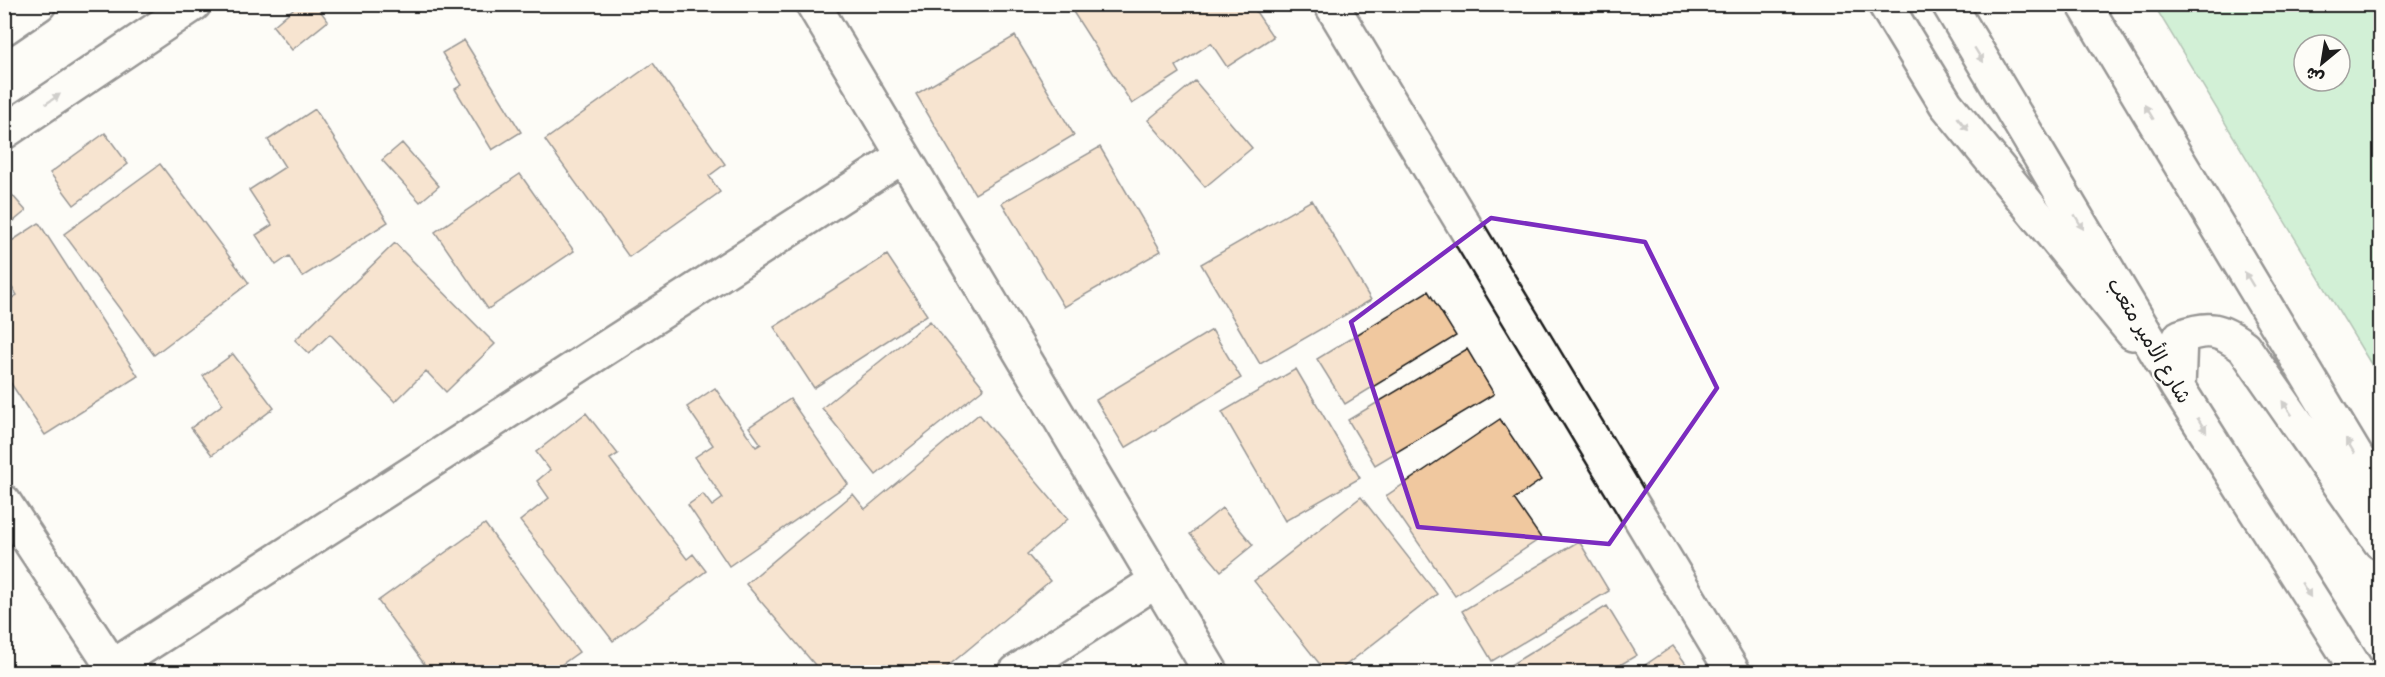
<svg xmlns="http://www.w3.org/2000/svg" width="2385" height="677" viewBox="0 0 2385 677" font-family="'Patrick Hand','Playpen Sans Arabic',sans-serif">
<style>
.green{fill:#9de2ad;stroke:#5c7f64;stroke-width:1.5;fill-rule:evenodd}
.building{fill:#f0c89f;stroke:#1c1c1c;stroke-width:1.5}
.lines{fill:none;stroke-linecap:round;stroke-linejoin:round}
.street-casing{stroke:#1c1c1c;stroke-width:38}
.primary-casing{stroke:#1c1c1c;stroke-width:38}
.street{stroke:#fdfcf7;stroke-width:33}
.primary{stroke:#fdfcf7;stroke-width:33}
.oneway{fill:#989794}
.marked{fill:none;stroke:#7b2cbf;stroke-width:4.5;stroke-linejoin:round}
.labels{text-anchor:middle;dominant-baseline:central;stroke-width:4.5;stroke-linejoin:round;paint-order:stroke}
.street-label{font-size:20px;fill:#1c1c1c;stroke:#fdfcf7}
</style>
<rect width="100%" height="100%" fill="#fdfcf7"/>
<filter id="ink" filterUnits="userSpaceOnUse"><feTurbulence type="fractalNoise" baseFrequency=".0167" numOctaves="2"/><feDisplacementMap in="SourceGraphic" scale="12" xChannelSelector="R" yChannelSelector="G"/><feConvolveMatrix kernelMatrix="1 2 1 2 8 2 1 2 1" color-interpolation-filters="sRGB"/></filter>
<g filter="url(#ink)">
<path class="green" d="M2154 5H2380V379ZM2304 45H2340V81H2304Z"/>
<path class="building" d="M299 4H315L328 21 292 50 273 26Z
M1068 4H1251L1273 37 1227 67 1211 43 1176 66 1180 73 1132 104Z
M1015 36 1074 135 975 194 916 94Z
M464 40 521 132 492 150 455 89 462 85 442 53Z
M653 63 725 164 709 176 720 192 629 257 545 140Z
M1195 81 1252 148 1205 187 1148 120Z
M315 109 388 222 302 277 289 256 276 265 256 235 272 225 249 190 285 167 268 140Z
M105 133 128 164 74 205 50 173Z
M402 143 439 186 420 202 382 160Z
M1100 147 1161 251 1064 307 1002 203Z
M160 164 249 283 154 355 64 234Z
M520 174 574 251 488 309 435 232Z
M6 188 26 211 4 229V190Z
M1312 200 1371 300 1260 364 1201 264Z
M39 223 138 376 45 435 4 373V303L17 295 4 276V246Z
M395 243 495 344 446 392 426 371 395 402 330 334 309 354 295 340Z
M887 255 927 315 814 388 774 327Z
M1428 291 1456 336 1345 404 1317 359Z
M930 321 984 388 876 475 822 408Z
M1212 330 1241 378 1125 448 1096 400Z
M1467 349 1494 394 1375 465 1348 420Z
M233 354 274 408 212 455 191 428 223 404 203 376Z
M1296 369 1360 478 1285 521 1222 412Z
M715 388 756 447 761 444 749 427 790 399 848 484 729 566 688 505 703 494 712 506 723 498 695 457 713 445 687 407Z
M586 413 618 454 610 459 687 559 693 554 706 571 613 641 520 521 549 498 537 481 550 470 536 452Z
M979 414 1068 519 1027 554 1050 581 941 672H893L885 664 874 672H821L746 584 853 494 865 509Z
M1500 419 1541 480 1514 499 1541 538 1455 596 1386 496Z
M1361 497 1437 594 1337 672H1326L1254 581Z
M1222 508 1253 545 1221 571 1190 534Z
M485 524 579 652 551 672H430L378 601Z
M1579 541 1609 591 1492 661 1462 611Z
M1607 606 1637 655 1608 672H1499Z
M1673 646 1692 672H1635Z"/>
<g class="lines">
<g class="street-casing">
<path id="street" d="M813 4 1211 672
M1331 4 1733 672
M1885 4 1946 104 2133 333
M4 28 39 4
M4 132 194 4
M4 502 116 672
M112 667 903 156
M1016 672 1156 581"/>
</g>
<g class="primary-casing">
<path id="primary" d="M1949 4 2178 388 2358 672
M2084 4 2380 496
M2178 388 2180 337C2209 326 2220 329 2244 347L2380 542"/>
</g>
<use href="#street" class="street"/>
<use href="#primary" class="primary"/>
</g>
<defs><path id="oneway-solid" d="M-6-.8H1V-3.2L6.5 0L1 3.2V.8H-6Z" transform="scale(1.5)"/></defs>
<g class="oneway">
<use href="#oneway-solid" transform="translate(1979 55) rotate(59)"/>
<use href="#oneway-solid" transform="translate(53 99) rotate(-34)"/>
<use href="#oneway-solid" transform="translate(2149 112) rotate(-121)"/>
<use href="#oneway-solid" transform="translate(1963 124) rotate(51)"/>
<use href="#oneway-solid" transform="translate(2079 222) rotate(59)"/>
<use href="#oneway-solid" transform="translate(2249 279) rotate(-121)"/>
<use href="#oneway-solid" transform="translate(2287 408) rotate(-125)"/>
<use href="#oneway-solid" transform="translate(2202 425) rotate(58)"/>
<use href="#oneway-solid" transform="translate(2350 446) rotate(-121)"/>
<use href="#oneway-solid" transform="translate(2306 590) rotate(58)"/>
</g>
</g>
<path d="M0 0H2385V677H0ZM1491 218 1645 242 1717 388 1609 544 1418 527 1351 322Z" fill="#fdfcf7" fill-opacity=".55" fill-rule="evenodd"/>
<path class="marked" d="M1491 218 1645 242 1717 388 1609 544 1418 527 1351 322Z"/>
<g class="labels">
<g class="street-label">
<text transform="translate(2150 340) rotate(59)">شارع الأمير متعب</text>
</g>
</g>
<rect width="2385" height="677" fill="none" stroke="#fdfcf7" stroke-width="24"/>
<rect x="12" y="12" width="2361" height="653" fill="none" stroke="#1c1c1c" stroke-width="2" filter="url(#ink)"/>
<g transform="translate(2322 63) rotate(210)"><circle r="28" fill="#fdfcf7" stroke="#a3a29f" stroke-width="1.5"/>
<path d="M0-4.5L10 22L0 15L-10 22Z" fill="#1c1c1c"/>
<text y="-9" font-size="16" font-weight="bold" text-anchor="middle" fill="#1c1c1c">ش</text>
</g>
</svg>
